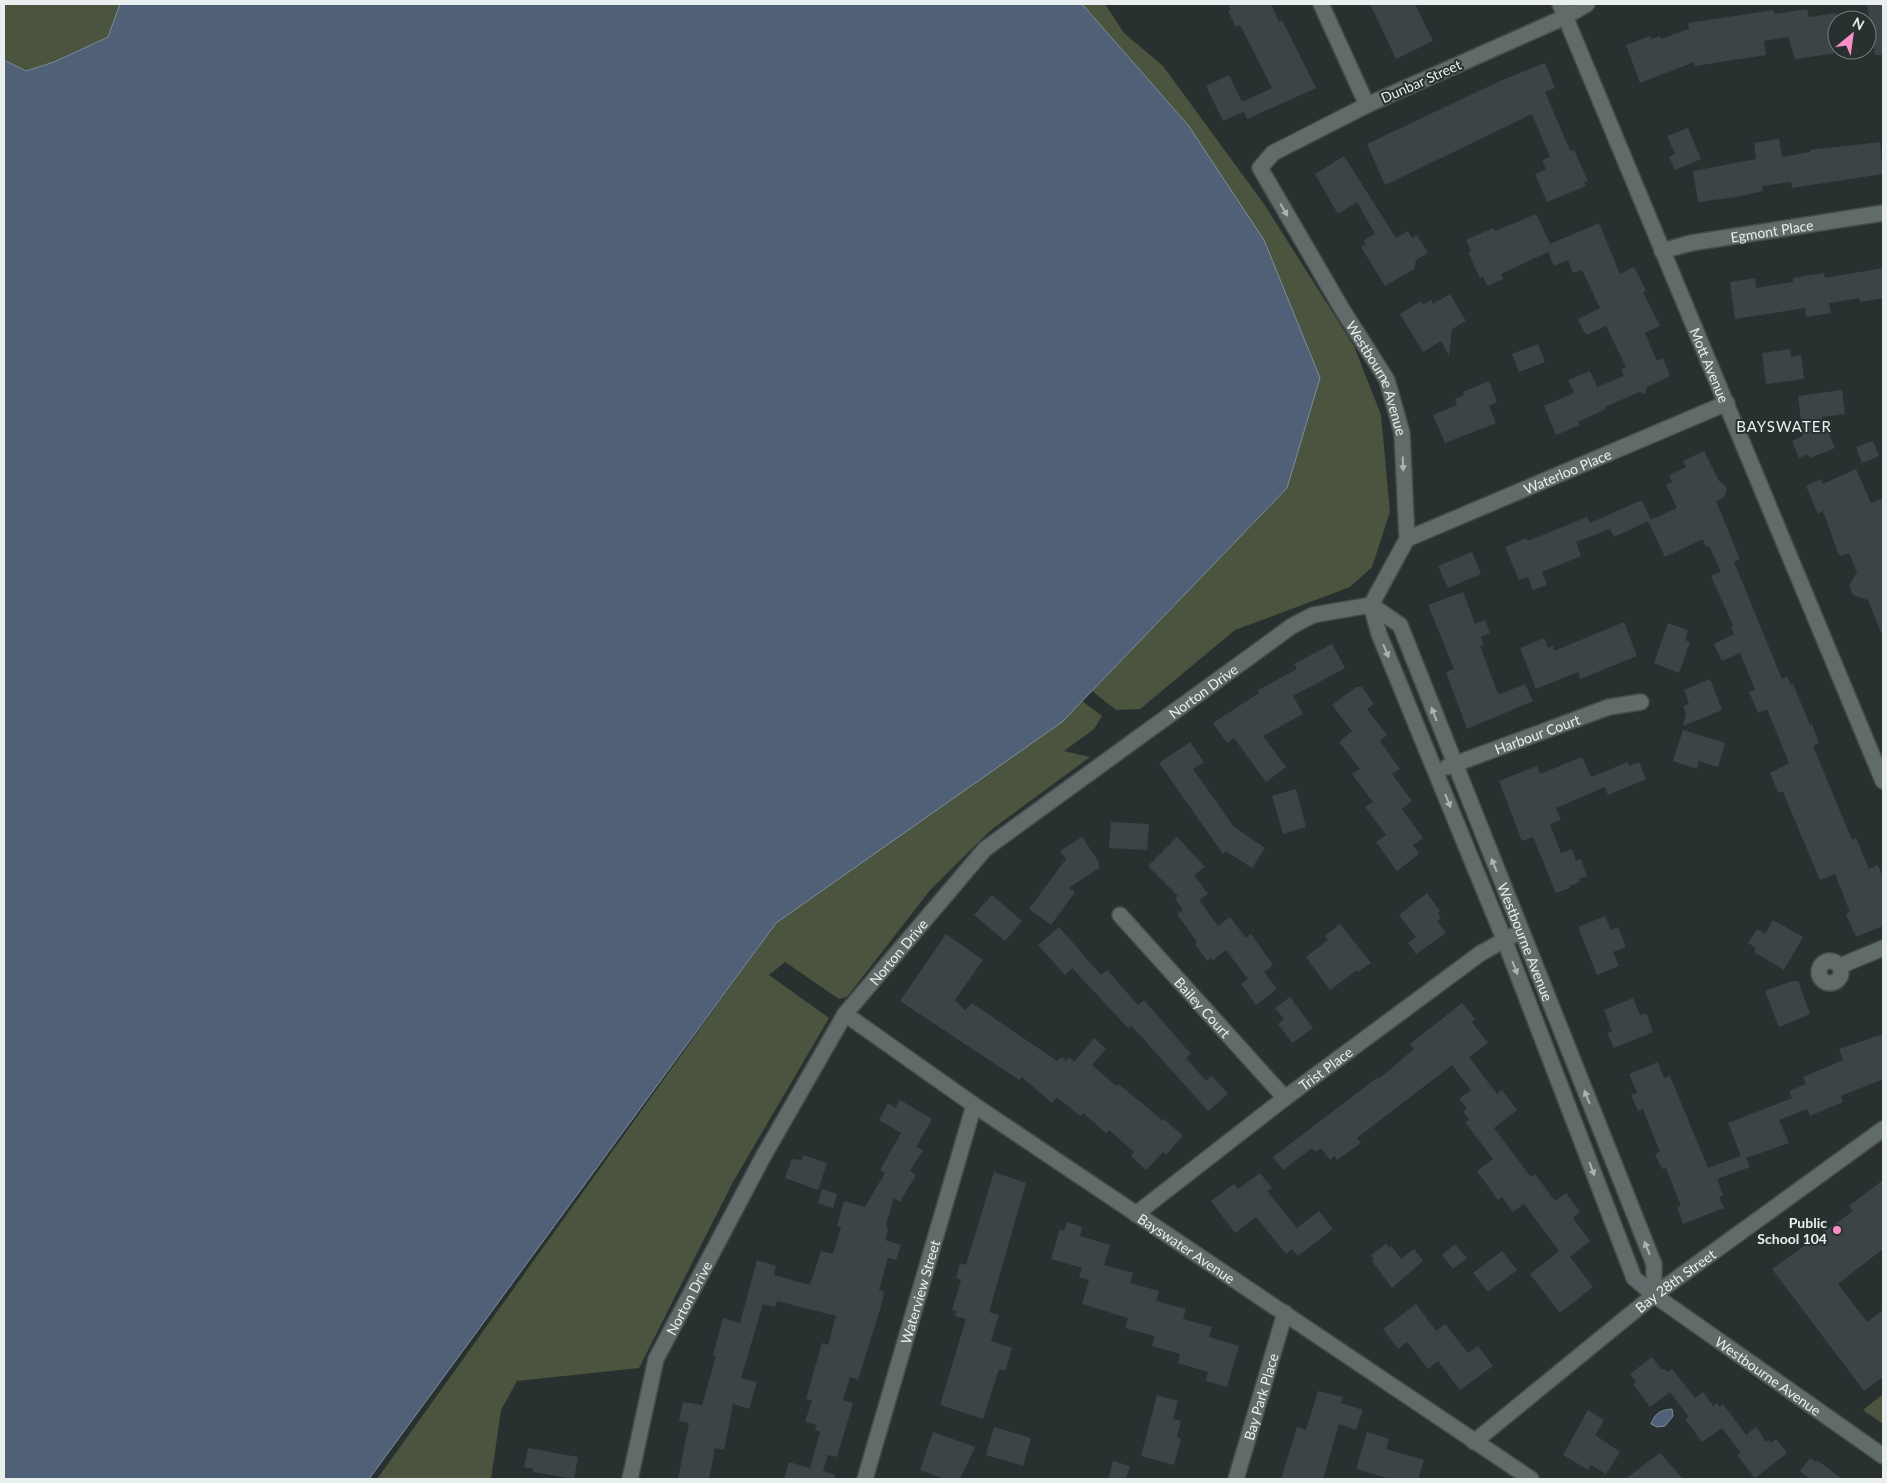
<svg xmlns="http://www.w3.org/2000/svg" width="1887" height="1483" viewBox="0 0 1887 1483" font-family="Lato,sans-serif">
<style>
.green{fill:#4a543f}
.water{fill:#506177;stroke:#7e8c9b}
.building{fill:#3c4447}
.lines{fill:none;stroke-linecap:round;stroke-linejoin:round}
.minor-casing{stroke:#454c4b;stroke-width:18}
.minor{stroke:#616b6a;stroke-width:15}
.oneway{fill:#acb4b3}
.poi-dot{fill:#fa8fc7;stroke:#283130;stroke-width:2}
.labels{text-anchor:middle;dominant-baseline:central;stroke-width:4;stroke-linejoin:round;paint-order:stroke}
.street-label{font-size:14px;fill:#e9efee;stroke:#283130}
.poi-label{font-size:14px;font-weight:bold;fill:#e9efee;stroke:#283130;text-anchor:end}
.neighbourhood-label{font-size:15px;letter-spacing:1px;fill:#e9efee;stroke:#283130}
</style>
<rect width="100%" height="100%" fill="#283130"/>
<path class="green" d="M4 4H120L108 37 54 62 26 71 4 60Z
M1082 4H1105L1124 33 1163 66 1264 204 1354 346 1381 415 1390 512 1372 567 1350 587 1235 630 1140 709 1116 710 1092 691 1287 488 1188 125Z
M1082 701 1102 716 1094 729 1064 751 1090 757 991 830 931 889 847 997 839 999 785 962 769 975 829 1018 733 1182 639 1368 517 1381 501 1410 491 1479H377L776 923Z
M1883 1394V1424L1863 1410Z"/>
<path class="water" d="M120 4H1082L1188 125 1264 240 1320 378 1287 488 1062 722 776 923 369 1479H4V60L26 71 54 62 108 37Z
M1672 1409 1673 1416 1665 1426 1657 1427 1651 1424C1655 1413 1661 1410 1672 1409Z"/>
<path class="building" d="M1228 4H1271L1279 22 1282 20 1316 88 1247 119 1244 112 1223 121 1206 86 1229 75 1242 102 1272 88 1240 25 1236 27 1228 11 1231 10Z
M1370 4H1415L1433 41 1396 59Z
M1867 4H1883V55H1875Z
M1807 9 1809 17 1837 13V53L1795 59 1788 37 1764 41 1766 55 1695 66 1694 62 1640 83 1626 45 1650 36 1651 39 1660 36 1661 39 1689 29 1688 23 1774 10V14Z
M1545 63 1555 88 1545 92 1568 146 1571 151 1574 150 1588 181 1584 182 1586 186 1547 202 1535 174 1546 169 1542 160 1550 157 1532 114 1385 185 1367 144 1500 81Z
M1688 128 1701 159 1675 170 1669 157 1675 154 1667 136Z
M1779 139 1782 157 1810 152V150L1880 142 1883 174 1792 188 1791 182 1762 186 1763 191 1737 197 1698 202 1693 171 1756 159 1754 143Z
M1344 156 1396 238 1408 231 1412 238 1417 235 1428 253 1416 260 1414 269 1385 286 1361 247 1366 244 1363 241 1375 234 1357 202 1338 214 1315 174Z
M1536 214 1550 244 1599 223 1620 274 1634 267 1646 291 1643 292 1660 326 1645 333 1657 361 1663 358 1670 376 1647 387 1645 394 1639 392 1605 407 1606 409 1578 422 1580 425 1556 435 1544 406 1574 393 1568 380 1590 371 1597 387 1624 376 1621 369 1626 367 1606 326 1586 335 1578 319 1600 308 1582 270 1573 273 1568 260 1554 266 1548 252 1501 274 1503 279 1487 286 1483 276 1480 278 1468 252 1471 251 1466 240 1493 228 1495 231Z
M1883 268V298L1860 302 1859 298 1829 303 1831 313 1806 317 1805 308 1735 319 1730 282 1755 278 1756 288 1793 282V278L1824 273 1825 278Z
M1450 294 1466 321 1452 329 1449 356 1441 341 1423 352 1400 314 1421 301 1423 305 1431 300 1433 304Z
M1538 344 1545 362 1519 372 1512 354Z
M1790 349 1791 357 1801 355 1804 379 1766 384 1762 353Z
M1489 381 1497 402 1489 406 1496 423 1445 443 1433 415 1457 405 1455 399 1464 395 1463 392Z
M1842 390 1845 414 1822 417 1835 448 1810 458 1808 454 1799 458 1792 441 1803 436 1798 396Z
M1873 441 1879 456 1862 463 1856 447Z
M1704 451 1719 481 1724 484 1727 490 1724 497 1716 501 1740 559 1734 562 1782 679 1787 676 1791 685 1793 684 1810 725 1812 724 1819 743 1813 746 1852 840 1856 838 1869 869 1878 865 1883 877V926L1856 937 1846 914 1850 912 1835 874 1820 880 1783 792H1778L1770 773 1789 763 1767 709 1758 713 1749 692 1755 690 1740 653 1722 661 1714 644 1734 634 1731 626 1733 625 1711 576 1721 572 1709 546 1706 547 1703 539 1665 557 1648 521 1677 508 1666 485 1672 482 1669 475 1686 467 1683 461Z
M1856 469 1871 503 1883 498V637L1868 600 1853 595 1849 586 1857 572 1849 553 1840 556 1838 553 1823 511 1818 514 1806 486 1821 479 1823 484Z
M1639 501H1642L1651 520 1614 537 1610 529 1576 542 1581 556 1542 572 1547 585 1533 590 1528 577 1519 580 1505 547 1526 538 1528 541 1587 517 1590 523Z
M1472 552 1481 574 1448 588 1438 566Z
M1463 592 1475 624 1485 620 1490 633 1481 637 1484 645 1480 646 1497 691 1500 694 1525 684 1533 701 1467 729 1446 672 1454 669 1428 605Z
M1624 622 1637 656 1580 679 1578 672 1536 689 1520 648 1544 638 1548 648 1553 646 1554 651Z
M1668 623 1688 630 1685 640 1690 642 1679 673 1654 663Z
M1332 644 1345 668 1293 696 1303 714 1263 736 1286 767 1266 782 1234 738 1227 743 1213 723 1259 693 1258 690 1297 669 1294 664Z
M1710 679 1722 710 1683 726 1686 714 1683 706 1689 704 1684 690Z
M1356 687H1362L1374 704 1367 709 1387 735 1380 741 1400 769 1392 774 1412 801 1402 809 1423 838 1413 845 1419 854 1397 871 1376 842 1386 835 1365 807 1373 802 1352 774 1360 769 1339 742 1352 731 1332 705Z
M1683 730 1725 743 1718 767 1699 761 1697 769 1673 761Z
M1190 742 1204 762 1193 769 1234 827 1265 848 1252 868 1226 851 1223 854 1159 763Z
M1582 757 1591 777 1628 762 1629 766 1639 762 1646 779 1608 795 1605 787 1556 808 1561 820 1550 824 1561 853 1572 849 1576 861 1581 859 1587 876 1579 879 1580 882 1569 886 1570 888 1556 893 1533 837 1522 841 1499 781 1537 766 1540 774Z
M1296 789 1306 827 1283 834 1272 796Z
M1111 822 1149 824 1147 850 1109 848Z
M1082 837 1099 862V868L1069 888 1075 892 1051 925 1029 909 1066 859 1060 851Z
M1177 837 1205 867 1194 875 1208 894 1199 900 1218 926 1230 917 1246 938 1251 934 1273 965 1264 972 1277 989 1256 1005 1241 984 1248 979 1226 950 1213 960 1211 958 1207 961 1195 944 1197 942 1177 914 1183 910 1175 898 1178 896 1148 866Z
M1427 893 1440 911 1438 913 1441 918 1437 921 1446 933 1416 954 1408 943 1416 937 1399 915Z
M992 895 1022 921 1005 941 974 915Z
M1605 916 1611 930 1618 927 1626 947 1613 952 1619 966 1597 975 1578 927Z
M1773 920 1803 937 1784 970 1754 952 1756 948 1748 943 1757 929 1765 934Z
M1340 924 1371 963 1358 972 1357 970 1330 990 1306 957 1328 940 1325 936Z
M1059 927 1101 975 1107 970 1138 1005 1144 1000 1191 1054 1186 1058 1206 1081 1212 1076 1228 1094 1208 1111 1140 1035 1131 1026 1128 1028 1072 968 1065 975 1038 945Z
M946 934 983 960 955 1000 965 1010 972 1003 1057 1061 1061 1057 1066 1061 1069 1057 1074 1062 1094 1038 1106 1049 1092 1065 1116 1086 1118 1084 1126 1090 1163 1121 1164 1119 1183 1136 1166 1155 1163 1152 1146 1170 1131 1156 1134 1152 1109 1130 1106 1133 1083 1113 1080 1116 1057 1097 1052 1103 1022 1077 1019 1080 900 1001Z
M1792 981H1798L1810 1014 1779 1027 1765 991Z
M1290 997 1313 1028 1292 1043 1278 1024 1284 1019 1275 1008Z
M1633 998 1640 1015 1646 1013 1653 1032 1614 1048 1607 1033 1612 1031 1604 1010Z
M1462 1003 1475 1019 1472 1022 1488 1043 1469 1057 1497 1094 1502 1090 1517 1110 1494 1128 1531 1177 1535 1174 1555 1201 1566 1193 1580 1212 1573 1218 1590 1241 1570 1257 1593 1287 1560 1313 1530 1274 1559 1251 1524 1204 1513 1212 1502 1197 1498 1200 1477 1171 1493 1159 1465 1122 1469 1120 1463 1111 1467 1108 1459 1099 1471 1090 1452 1065 1357 1138 1361 1143 1337 1160 1335 1156 1330 1160 1321 1148 1315 1152 1312 1148 1283 1170 1273 1157 1378 1077 1379 1079 1414 1049 1410 1044Z
M1883 1034V1079L1841 1096 1843 1102 1810 1116 1807 1109 1779 1120 1789 1143 1746 1158 1750 1167 1717 1179 1723 1195 1719 1197 1724 1208 1683 1224 1677 1207 1681 1206 1666 1168 1662 1169 1655 1154 1660 1152 1643 1109 1638 1111 1631 1095 1637 1093 1629 1074 1658 1062 1664 1078 1670 1076 1708 1168 1741 1156 1728 1123 1792 1098 1789 1091 1806 1084 1803 1077 1843 1060 1839 1049Z
M900 1100 932 1119 916 1147 923 1150 910 1171 916 1175 900 1202 894 1198 886 1225 888 1230 885 1240 901 1245 896 1260 888 1258 879 1290 884 1292 882 1303 858 1380 850 1377 843 1400 853 1403 837 1457 828 1455 823 1471 835 1475V1479H784L789 1462 810 1468 820 1432 815 1430 817 1425 805 1422 812 1400 806 1399 822 1343 828 1345 836 1316 777 1301 775 1307 763 1304 741 1378 757 1382 749 1409 733 1404 724 1450 715 1448 709 1479H678L689 1423 679 1421 683 1402 702 1405 716 1356 713 1355 723 1318 740 1323 757 1260 776 1266 774 1275 810 1285 821 1251 833 1254 841 1227 837 1226 844 1201 865 1207 885 1173 880 1170 901 1133 879 1120 888 1103 895 1108Z
M803 1155 827 1163 818 1190 785 1178 792 1159 802 1160Z
M994 1172 1026 1183 989 1312 999 1315 991 1341 1012 1348 1005 1371 999 1369 983 1419 940 1405 966 1319 955 1316 956 1311 952 1310 961 1280 956 1278 960 1263 966 1265Z
M1260 1173 1272 1188 1267 1191 1297 1228 1319 1211 1333 1229 1298 1256 1292 1249 1286 1254 1256 1217 1235 1233 1211 1201 1234 1184 1238 1189Z
M1883 1180V1249L1838 1284 1867 1322 1883 1310V1377L1864 1391 1772 1269 1853 1211 1849 1206Z
M822 1189 837 1194 833 1208 818 1203Z
M1067 1222 1082 1227 1080 1236 1110 1245 1104 1265 1133 1273 1130 1283 1159 1291 1156 1301 1186 1309 1183 1319 1212 1327 1209 1337 1239 1346 1227 1387 1206 1381 1208 1372 1178 1363 1180 1354 1152 1346 1155 1336 1125 1328 1128 1318 1082 1304 1089 1280 1079 1277 1082 1268 1051 1259 1060 1229 1064 1231Z
M1386 1244 1389 1248 1391 1246 1401 1259 1414 1249 1423 1261 1392 1288 1372 1261 1374 1260 1371 1255Z
M1455 1244 1467 1258 1453 1269 1442 1255Z
M1502 1251 1517 1270 1488 1292 1473 1273Z
M1416 1304 1436 1331 1445 1324 1468 1353 1478 1346 1493 1366 1460 1390 1438 1361 1428 1369 1407 1342 1398 1349 1383 1329Z
M1652 1357 1662 1370 1664 1369 1667 1372 1672 1369 1695 1398 1703 1392 1713 1406 1717 1403 1719 1407 1723 1404 1746 1435 1756 1427 1766 1442 1769 1440 1771 1443 1776 1439 1787 1453 1755 1478 1737 1455 1741 1453 1722 1428 1702 1442 1685 1419 1689 1417 1670 1392 1650 1407 1633 1384 1636 1382 1630 1374Z
M1318 1391 1343 1397 1341 1403 1363 1410 1356 1430 1339 1424 1323 1479H1281L1297 1427 1306 1430Z
M1157 1395 1178 1401 1173 1419 1181 1421 1177 1437 1181 1439 1174 1465 1141 1456Z
M1588 1410 1604 1420 1595 1435 1620 1452 1606 1474 1591 1465 1588 1470 1563 1455Z
M994 1427 1031 1438 1023 1466 986 1455Z
M933 1432 975 1447 960 1479H945L920 1470Z
M1367 1432 1389 1439 1386 1449 1424 1460 1418 1479H1390L1356 1469Z
M528 1448 578 1457 574 1479 533 1472V1469L524 1467Z
M1660 1453 1683 1479H1625Z
M1810 1458 1816 1462 1817 1460 1842 1479H1810L1800 1471Z
M1113 1461 1130 1466 1126 1479H1108Z"/>
<g class="lines">
<g class="minor-casing">
<g id="minor">
<path d="M1321 4 1367 105"/>
<path id="s1" d="M1560 4 1883 781"/>
<path id="s2" d="M1587 4 1565 17 1367 105 1273 153 1260 168 1342 309 1387 380 1402 433 1407 539 1371 605 1379 634 1504 939 1634 1278 1654 1295 1883 1456"/>
<path id="s3" d="M1662 251 1691 243 1883 213"/>
<path id="s4" d="M1407 539 1727 403"/>
<path id="s5" d="M1371 605 1400 625 1654 1264V1295"/>
<path id="s6" d="M1447 767 1609 707 1641 702"/>
<path id="s7" d="M1120 915 1285 1098"/>
<circle cx="1830" cy="972" r="11"/>
<path d="M1840 966 1883 948"/>
<path id="s8" d="M845 1014 974 1105 1531 1479"/>
<path id="s9" d="M1136 1214 1285 1098 1481 953 1512 936"/>
<path id="s10" d="M1474 1442 1654 1295 1883 1129"/>
<path id="s11" d="M630 1479 656 1359 764 1155 845 1014 985 849 1292 626 1313 615 1371 605"/>
<path id="s12" d="M865 1479 974 1105"/>
<path id="s13" d="M1236 1479 1285 1313"/>
</g>
</g>
<use href="#minor" class="minor"/>
</g>
<defs><path id="oneway-solid" d="M-6-.8H1V-3.2L6.5 0L1 3.2V.8H-6Z" transform="scale(1.25)"/></defs>
<g class="oneway">
<use href="#oneway-solid" transform="translate(1284 210) rotate(60)"/>
<use href="#oneway-solid" transform="translate(1403 464) rotate(88)"/>
<use href="#oneway-solid" transform="translate(1386 651) rotate(67)"/>
<use href="#oneway-solid" transform="translate(1434 714) rotate(-111)"/>
<use href="#oneway-solid" transform="translate(1448 801) rotate(68)"/>
<use href="#oneway-solid" transform="translate(1494 865) rotate(-112)"/>
<use href="#oneway-solid" transform="translate(1515 968) rotate(69)"/>
<use href="#oneway-solid" transform="translate(1587 1097) rotate(-112)"/>
<use href="#oneway-solid" transform="translate(1592 1169) rotate(69)"/>
<use href="#oneway-solid" transform="translate(1647 1248) rotate(-112)"/>
</g>
<circle class="poi-dot" cx="1837" cy="1230" r="5"/>
<g class="labels">
<g class="street-label">
<text transform="translate(1421 81) rotate(-24)">Dunbar Street</text>
<text stroke="none"><textPath href="#s3" startOffset="112">Egmont Place</textPath></text>
<text stroke="none"><textPath href="#s1" startOffset="391">Mott Avenue</textPath></text>
<text stroke="none"><textPath href="#s2" startOffset="609">Westbourne Avenue</textPath></text>
<text stroke="none"><textPath href="#s4" startOffset="174">Waterloo Place</textPath></text>
<text stroke="none"><textPath href="#s11" startOffset="1002">Norton Drive</textPath></text>
<text stroke="none"><textPath href="#s6" startOffset="96">Harbour Court</textPath></text>
<text stroke="none"><textPath href="#s5" startOffset="376">Westbourne Avenue</textPath></text>
<text stroke="none"><textPath href="#s11" startOffset="598">Norton Drive</textPath></text>
<text stroke="none"><textPath href="#s7" startOffset="124">Bailey Court</textPath></text>
<text stroke="none"><textPath href="#s9" startOffset="239">Trist Place</textPath></text>
<text stroke="none"><textPath href="#s8" startOffset="414">Bayswater Avenue</textPath></text>
<text stroke="none"><textPath href="#s10" startOffset="258">Bay 28th Street</textPath></text>
<text stroke="none"><textPath href="#s12" startOffset="195">Waterview Street</textPath></text>
<text stroke="none"><textPath href="#s11" startOffset="192">Norton Drive</textPath></text>
<text stroke="none"><textPath href="#s2" startOffset="1740">Westbourne Avenue</textPath></text>
<text stroke="none"><textPath href="#s13" startOffset="86">Bay Park Place</textPath></text>
</g>
<g class="poi-label">
<text x="1827" y="1222">Public<tspan x="1827" dy="16">School 104</tspan></text>
</g>
<g class="neighbourhood-label">
<text x="1784" y="426">BAYSWATER</text>
</g>
</g>
<rect width="1887" height="1483" fill="none" stroke="#e9efee" stroke-width="10"/>
<g transform="translate(1852 35) rotate(29)"><circle r="24" fill="#283130" stroke="#757d7c"/>
<path d="M0-4L9 19L0 12L-9 19Z" fill="#fa8fc7"/>
<text y="-8" font-size="14" font-weight="bold" text-anchor="middle" fill="#e9efee">N</text>
</g>
</svg>
